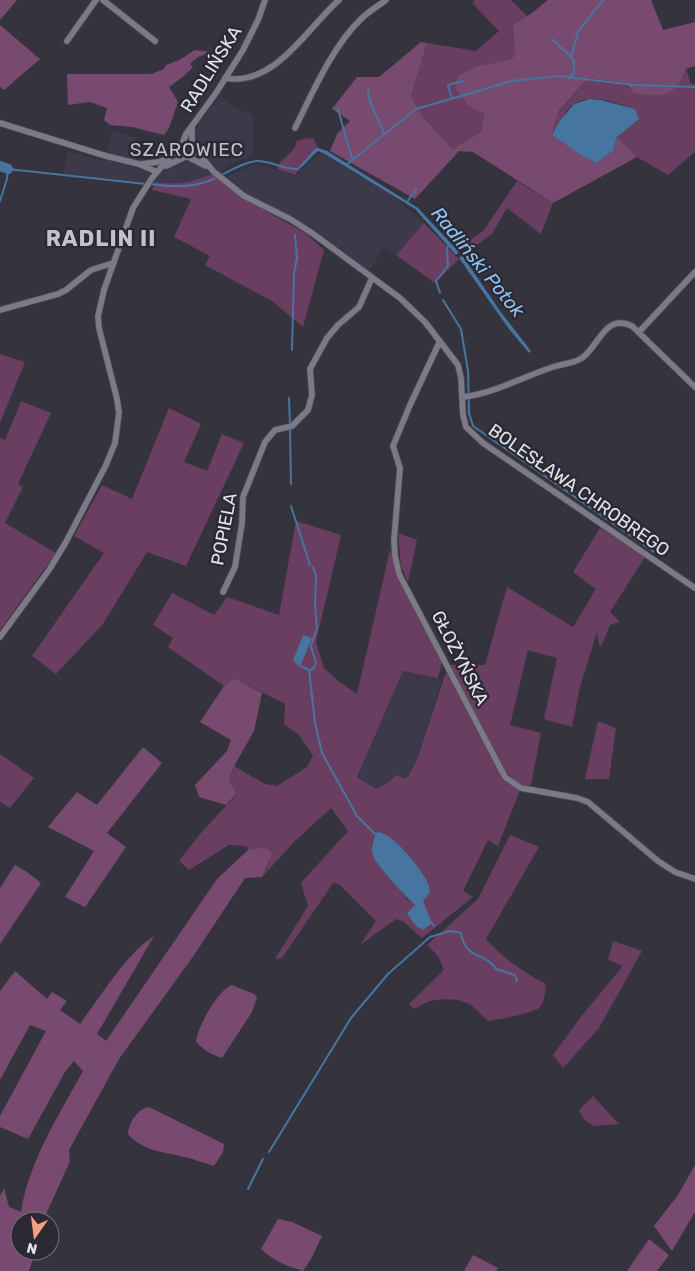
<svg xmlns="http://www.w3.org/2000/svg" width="695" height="1271" viewBox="0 0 695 1271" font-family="Rubik,sans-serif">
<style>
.built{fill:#3b394a}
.green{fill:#693e61;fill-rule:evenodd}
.forest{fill:#794a70}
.water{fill:#46769f}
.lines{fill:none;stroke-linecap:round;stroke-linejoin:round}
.stream{stroke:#46769f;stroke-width:2}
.river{stroke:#46769f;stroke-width:10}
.minor-casing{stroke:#54535c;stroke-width:7}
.minor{stroke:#7b7a86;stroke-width:5.5}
.labels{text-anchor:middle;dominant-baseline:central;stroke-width:5;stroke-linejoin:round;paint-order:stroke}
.street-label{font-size:18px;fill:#e3e2e9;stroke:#2b2a34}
.neighbourhood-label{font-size:19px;letter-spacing:1px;fill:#c2c1ce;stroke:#2b2a34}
.water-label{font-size:19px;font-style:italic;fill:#8ec4f6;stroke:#2b2a34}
.district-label{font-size:22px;font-weight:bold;letter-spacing:1px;fill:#c2c1ce;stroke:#2b2a34}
</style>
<rect width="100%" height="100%" fill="#35343e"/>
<path class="built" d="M222 95 223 98 234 107 253 115V156L228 165 220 173 205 155 195 136 199 122Z
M112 131 137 138 132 159 107 153Z
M68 151 99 160H106L149 171 150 174 144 183 63 174Z
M321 152 364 179 383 188 424 223 396 255 384 248 369 271 309 226 243 191 227 176 257 164 295 176Z
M180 162H192L212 174 196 181 173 184 155 182 161 173 169 167Z
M403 671 442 679 418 757 409 775 405 779 397 775 384 785 376 789 357 777Z"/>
<path class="green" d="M475 0H511L528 17 513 25 515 53 512 59 478 66 455 88 468 106 484 112 481 132 453 149 423 117 411 96 427 43 476 51 499 31 472 3Z
M686 69 691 84H695V152L668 175 637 157 617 137 638 119 635 109C617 104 592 92 574 104 567 108 557 128 552 135L559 112 588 78 625 83 628 88 683 77Z
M308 138 314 139 318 148 295 175 277 169C281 157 294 154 297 141Z
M212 174 238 195 305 233 324 250 303 327 272 301 205 265 210 256 174 237 191 199 152 190 155 182C177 185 191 183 212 174Z
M517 181 553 203 541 234 507 208 492 234 464 254 459 248 484 230Z
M424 223 459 259 435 283 396 255Z
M0 354 25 362 0 423Z
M21 401 51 413 18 484 23 487 5 523 56 553 0 630V438L5 440Z
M169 408 201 424 184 462 207 471 222 434 244 443 186 566 147 552 103 624 56 674 32 656 104 553 74 536 102 485 132 499Z
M296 521 341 535 316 642 324 668 337 680 357 694 390 550 398 578 442 662 438 678 403 671 357 777 376 789 384 785 397 775 405 779 409 775 418 757 445 675 448 672 503 780 520 790 498 846 488 840 463 891 473 897 422 938 404 922 396 919 360 945 376 921 339 884 333 883 282 958 275 959 308 906 301 883 348 831 331 808 293 843 262 877 270 860 258 848 248 850 247 846 229 845 189 870 179 861 200 834 236 795 229 779 234 766 265 784 277 786 307 767 313 756 299 735 284 724 285 704 234 678 224 686 168 647 173 638 153 625 172 593 214 615 227 597 279 615ZM394 841 411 857 428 882 423 900 407 913 415 905 407 899 373 856 372 843Z
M600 528 645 557 610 612 620 622 610 625 602 645H599L597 632 580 687 572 727 544 719 557 658 528 650 510 725 541 733 531 785 527 786 518 783 503 769 449 665H485L507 587 573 627 596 589 573 572Z
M398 533 417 540 408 582 401 566Z
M598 721 616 728 609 779H585Z
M0 754 34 778 10 808 0 802Z
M510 835 539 847 486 939C503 958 523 972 546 984 545 991 545 1003 539 1008 532 1013 497 1020 488 1021L470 1004 458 1000 446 999 429 1001 414 1009 409 1004 444 970 438 956 427 945 478 899Z
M613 941 642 951 599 1028 563 1068 553 1055 583 1014 623 966 608 960Z
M593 1096 619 1124 593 1126 584 1119 579 1110Z"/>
<path class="forest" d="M0 0H17L0 20Z
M548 0H651L663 30 695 22V66L686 69C675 99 661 97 634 93L625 83 588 78 559 111 552 135 596 163 613 151 617 137 637 157 553 203 473 152 459 151 415 199 330 151 337 134 350 121 332 109 357 77H379L421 42 427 43 411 96 423 117 453 149 481 132 484 113 468 106 455 88 458 76 478 66 512 59 515 53 513 25 528 16Z
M0 25 40 59 4 90 0 87Z
M195 50 212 52 198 57 190 64 193 67 184 76 169 87 178 102 169 128 164 135 132 127 110 125 104 120 107 108 90 102 68 105 67 74H151L164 69 166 65 179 60Z
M234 678 262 693 254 731 233 768 229 779 236 794 226 805 199 797 195 785 227 751 231 740 200 722 224 686Z
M143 747 162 763 107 833 126 847 85 907 65 897 94 851 48 827 77 792 97 805Z
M258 848 268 849 272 854 262 877 245 878 192 958 119 1059 69 1150 70 1161 43 1221H20V1251H32L33 1259 29 1271H0V1196L4 1188 9 1207 21 1212C29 1161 59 1115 83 1071L74 1061 65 1072 28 1139 0 1127V1116L46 1031 30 1025 0 1080V991L15 971 47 999 52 992 67 1001 60 1010 80 1024C100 997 127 953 154 936L97 1034 106 1041 217 879 248 850Z
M15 865 27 872 41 883 0 944V888Z
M232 985 254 994 257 998 252 1012 222 1058C212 1055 204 1050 196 1042 197 1027 218 990 232 985Z
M149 1107 224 1144 223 1152 214 1166C204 1163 194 1159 184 1157 162 1151 144 1152 128 1134 129 1123 137 1109 149 1107Z
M695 1165V1212L672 1251 654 1226 678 1195Z
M278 1219 292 1222 322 1236 311 1259 303 1271C287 1266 274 1261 261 1249Z
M649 1239 669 1255 657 1271H627Z
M473 1255 498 1268 496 1271H464Z"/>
<path class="water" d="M589 99 601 100 635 109 639 119 617 137 613 151 596 163 581 155 552 135 559 122 574 104Z
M318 148 327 151 418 208 459 252 456 255 415 209 325 154 318 151C310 157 306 166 296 170L315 149Z
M462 255 500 311 531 351 529 353 509 329 459 258Z
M303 635 312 638 301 664 298 665 293 660Z
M377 832C393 833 420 867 427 881 429 884 429 888 430 892L423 901 432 923 423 930 416 926 407 913 415 905C407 899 376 864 373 856 370 847 374 840 377 832Z"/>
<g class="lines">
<path class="stream" d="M552 39 571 57
M569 78 574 73V61L571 57 578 32 603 0
M368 90C368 105 380 119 384 134
M452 99 448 85 463 81
M338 109 350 152 353 159
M346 165 416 109 512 81 559 76 634 85 695 87
M151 184C170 187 190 188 209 181 225 175 239 163 256 161 270 160 284 170 298 169
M0 201 7 179 8 169 146 184
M407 202 416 189
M440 293 436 281 448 266 447 249 449 244
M443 300 461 329 468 371 469 413 473 426 654 552
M292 350 294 273 297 258 295 235
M289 398 290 424
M290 429 291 484
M291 506 310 565
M313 567 316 575 315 606 317 628 311 646 316 663 313 669 309 670 315 723 322 753 357 816 376 835
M298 665 309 670
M432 923 434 926
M269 1152 351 1018 388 974 430 937 450 931 461 933C466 961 484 951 496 969L515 975 517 981
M248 1189 263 1159"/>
<path class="river" d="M0 166 8 169"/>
<g class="minor-casing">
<path id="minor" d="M103 0 155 41
M67 41 96 0
M225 78C275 87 307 28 339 0
M0 123 106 156 139 164 157 172
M192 126V143L195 149 214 172 244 196 290 219 312 233 400 298 425 322 458 365 461 378 463 415 466 427 483 443 695 588
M295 128C313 92 332 47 361 19 368 12 378 6 386 0
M179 148 181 154 187 157 192 155 195 149
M188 157 206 166
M142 164 158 162 167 159
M166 166 185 157
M0 310 58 294 66 290 91 270 113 263
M639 332 695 272
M440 341 410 405 393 446 400 468 394 540 395 556 399 574 505 777 521 788 577 798 588 802 658 861 675 872 695 879
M462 397C493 394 522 377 553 367 562 364 575 363 582 358 599 346 605 313 632 326L695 387
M223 592 235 567 242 523 243 497 265 442 275 430 292 426 308 410 312 395 310 369 327 338 338 325 359 307 372 278
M0 637 49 570 66 542 106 465 115 443 119 413 117 399 99 328 98 316 104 290 133 208 152 178 183 142 186 134 216 93 243 50 258 20 265 0"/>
</g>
<use href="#minor" class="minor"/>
</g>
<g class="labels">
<g class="street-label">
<text transform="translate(211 69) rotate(-58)">RADLIŃSKA</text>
<text transform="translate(579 490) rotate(35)">BOLESŁAWA CHROBREGO</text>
<text transform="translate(224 529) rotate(-79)">POPIELA</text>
<text transform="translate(460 658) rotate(63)">GŁOŻYŃSKA</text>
</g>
<g class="neighbourhood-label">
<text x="187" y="149">SZAROWIEC</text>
</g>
<g class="water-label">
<text transform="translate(478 262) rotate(51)">Radliński Potok</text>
</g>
<g class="district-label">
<text x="101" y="238">RADLIN II</text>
</g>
</g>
<g transform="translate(35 1236) rotate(194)"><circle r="24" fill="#2b2a34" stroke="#75747c"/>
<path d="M0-4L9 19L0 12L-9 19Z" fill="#f3a082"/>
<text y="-8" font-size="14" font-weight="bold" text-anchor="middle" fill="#e3e2e9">N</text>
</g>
</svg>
